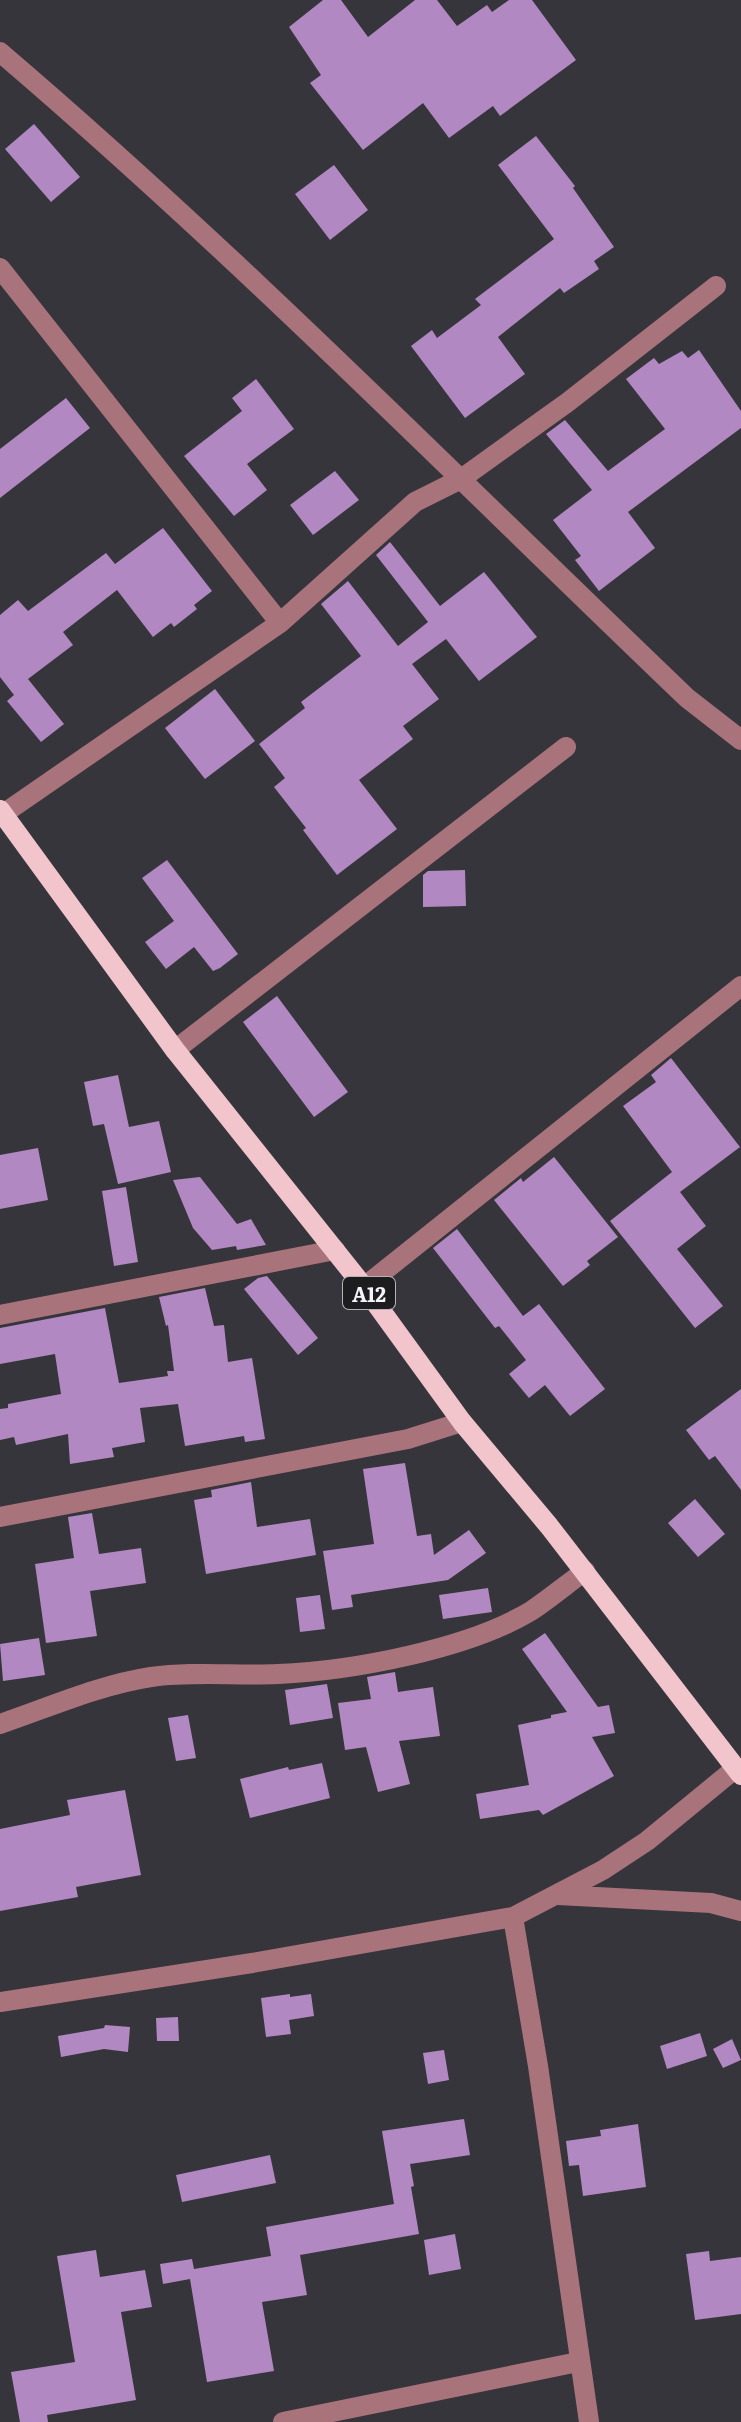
<svg xmlns="http://www.w3.org/2000/svg" width="741" height="2422" viewBox="0 0 741 2422" font-family="Literata,serif">
<style>
.building{fill:#b188c1}
.lines{fill:none;stroke-linecap:round;stroke-linejoin:round}
.minor{stroke:#a9737c;stroke-width:20}
.major{stroke:#f2c5cc;stroke-width:20}
.labels{text-anchor:middle;dominant-baseline:central;stroke-width:8;stroke-linejoin:round;paint-order:stroke}
.shield{fill:#1d1d20;stroke:#b4b4b7;stroke-width:2}
.shield-label{font-size:20px;font-weight:bold;fill:#f5f4f8}
</style>
<rect width="100%" height="100%" fill="#36353b"/>
<path class="building" d="M323 0H341L368 37 415 0H437L457 26 487 5 492 12 509 0H532L576 60 500 116 493 106 449 138 423 103 363 150 310 83 321 75 289 27Z
M34 124 80 177 51 202 5 149Z
M536 136 575 186 573 188 614 247 594 261 599 269 564 293 560 288 498 337 525 374 465 418 411 346 432 330 437 338 481 305 475 299 554 239 498 165Z
M334 165 368 210 330 240 295 194Z
M699 350 741 411V428L628 512 655 548 599 591 575 560 581 556 553 520 592 490 546 434 565 420 608 471 665 429 626 379 654 358 659 364 682 351 688 358Z
M256 379 294 429 247 464 267 490 234 516 184 456 242 411 232 398Z
M66 398 90 428 0 498V449Z
M335 471 359 500 313 535 290 505Z
M163 528 212 591 194 605 197 609 174 627 171 623 153 637 117 590 63 632 73 645 28 679 64 724 41 742 7 701 14 695 0 677V615L18 600 28 611 106 553 115 564Z
M390 542 440 606 484 572 537 637 479 681 446 639 412 664 439 699 403 726 413 739 359 780 397 829 337 875 303 830 306 828 274 787 285 778 259 744 305 708 301 702 361 656 321 604 348 581 398 646 428 622 376 555Z
M215 689 255 741 205 779 165 728Z
M167 860 238 954 220 968 213 971 194 947 166 969 145 942 174 921 142 878Z
M465 870 466 906 423 907V875L428 871Z
M277 996 348 1092 314 1117 243 1022Z
M671 1058 740 1147 680 1192 706 1226 677 1249 723 1306 695 1328 610 1221 672 1172 623 1106 656 1082 651 1075Z
M118 1075 129 1127 159 1121 171 1172 118 1184 104 1124 93 1126 84 1082Z
M38 1148 48 1200 0 1209V1155Z
M554 1157 618 1237 587 1261 590 1265 563 1286 494 1200 521 1178 523 1182Z
M200 1177 237 1224 251 1219 266 1245 237 1250 236 1246 212 1250 193 1228 173 1180Z
M126 1187 138 1262 114 1266 102 1191Z
M457 1229 523 1316 539 1304 605 1389 570 1416 545 1385 529 1398 509 1374 526 1360 499 1326 495 1328 433 1248Z
M267 1276 318 1338 298 1355 244 1289 258 1278Z
M205 1288 214 1326 224 1325 228 1362 252 1358 265 1439 245 1442 244 1436 185 1446 178 1404 140 1408 145 1442 112 1448 114 1457 70 1464 68 1434 16 1445 14 1437 0 1440V1409L8 1408V1404L61 1394 55 1354 0 1364V1328L105 1308 119 1383 168 1376 167 1371H174L168 1325 166 1326 159 1297Z
M741 1389V1490L715 1456 709 1460 686 1430Z
M405 1463 417 1536 431 1534 434 1555 469 1530 486 1553 448 1580 351 1595 353 1607 332 1610 323 1551 374 1544 363 1469Z
M251 1482 257 1527 310 1519 316 1555 206 1574 194 1500 212 1497 211 1490Z
M695 1499 725 1534 698 1557 668 1523Z
M92 1513 99 1554 141 1548 146 1583 90 1591 97 1636 46 1643 35 1564 74 1558 68 1517Z
M488 1588 492 1612 443 1619 439 1595Z
M320 1595 325 1629 300 1632 296 1598Z
M545 1633 598 1707 609 1705 615 1733 592 1737 614 1776 543 1815 539 1810 480 1819 476 1794 529 1785 518 1725 551 1718V1715L567 1712 522 1649Z
M39 1638 45 1675 3 1681 0 1644Z
M395 1672 398 1692 433 1687 440 1736 399 1741 410 1784 378 1792 366 1747 345 1750 338 1703 371 1699 367 1677Z
M327 1684 333 1718 290 1725 285 1690Z
M188 1715 196 1758 176 1761 168 1718Z
M322 1763 330 1798 250 1818 240 1779 288 1767 289 1770Z
M125 1790 141 1875 76 1887 78 1897 0 1911V1829L70 1815 67 1800Z
M290 1994V1997L311 1994 314 2016 289 2020 291 2034 266 2037 261 1998Z
M178 2017 179 2041H157L156 2018Z
M105 2025 130 2027 128 2052 104 2049 61 2057 58 2036 104 2028Z
M700 2033 707 2056 667 2069 660 2046Z
M732 2039 741 2060 723 2068 713 2049Z
M444 2050 449 2080 428 2084 423 2053Z
M464 2119 470 2155 410 2164 414 2186 411 2187 419 2234 300 2255 307 2295 262 2302 274 2371 207 2382 190 2279 163 2284 160 2264 192 2259 194 2269 271 2256 266 2227 394 2204 382 2131Z
M638 2124 646 2187 583 2196 579 2165 569 2166 566 2141 601 2136 600 2130Z
M270 2155 276 2183 182 2202 176 2175Z
M455 2234 461 2269 429 2275 424 2240Z
M96 2250 100 2277 145 2270 152 2307 121 2312 136 2400 47 2415 48 2422H20L11 2372 75 2362 57 2256Z
M709 2251 710 2261 741 2257V2314L695 2320 686 2254Z"/>
<g class="lines">
<path class="minor" d="M0 52C239 256 460 481 687 698L741 740
M0 268 280 623
M3 814 280 623 415 502 461 479 568 402 716 286
M175 1050 566 747
M364 1287 741 986
M0 1315 335 1250
M0 1517 408 1439 462 1422
M0 1724C50 1707 99 1685 151 1677 193 1671 236 1676 278 1674 352 1671 468 1649 531 1611 549 1599 567 1584 585 1571
M558 1895 711 1903 741 1911
M513 1917 538 2066 589 2422
M0 2002 252 1963 513 1917 603 1870 647 1841 736 1768
M283 2422 578 2362"/>
<path class="major" d="M0 810 175 1050 364 1287 462 1422 549 1526 741 1775"/>
</g>
<g class="labels">
<rect class="shield" x="343" y="1277" width="52" height="32" rx="6"/>
<g class="shield-label">
<text x="369" y="1293">A12</text>
</g>
</g>
</svg>
